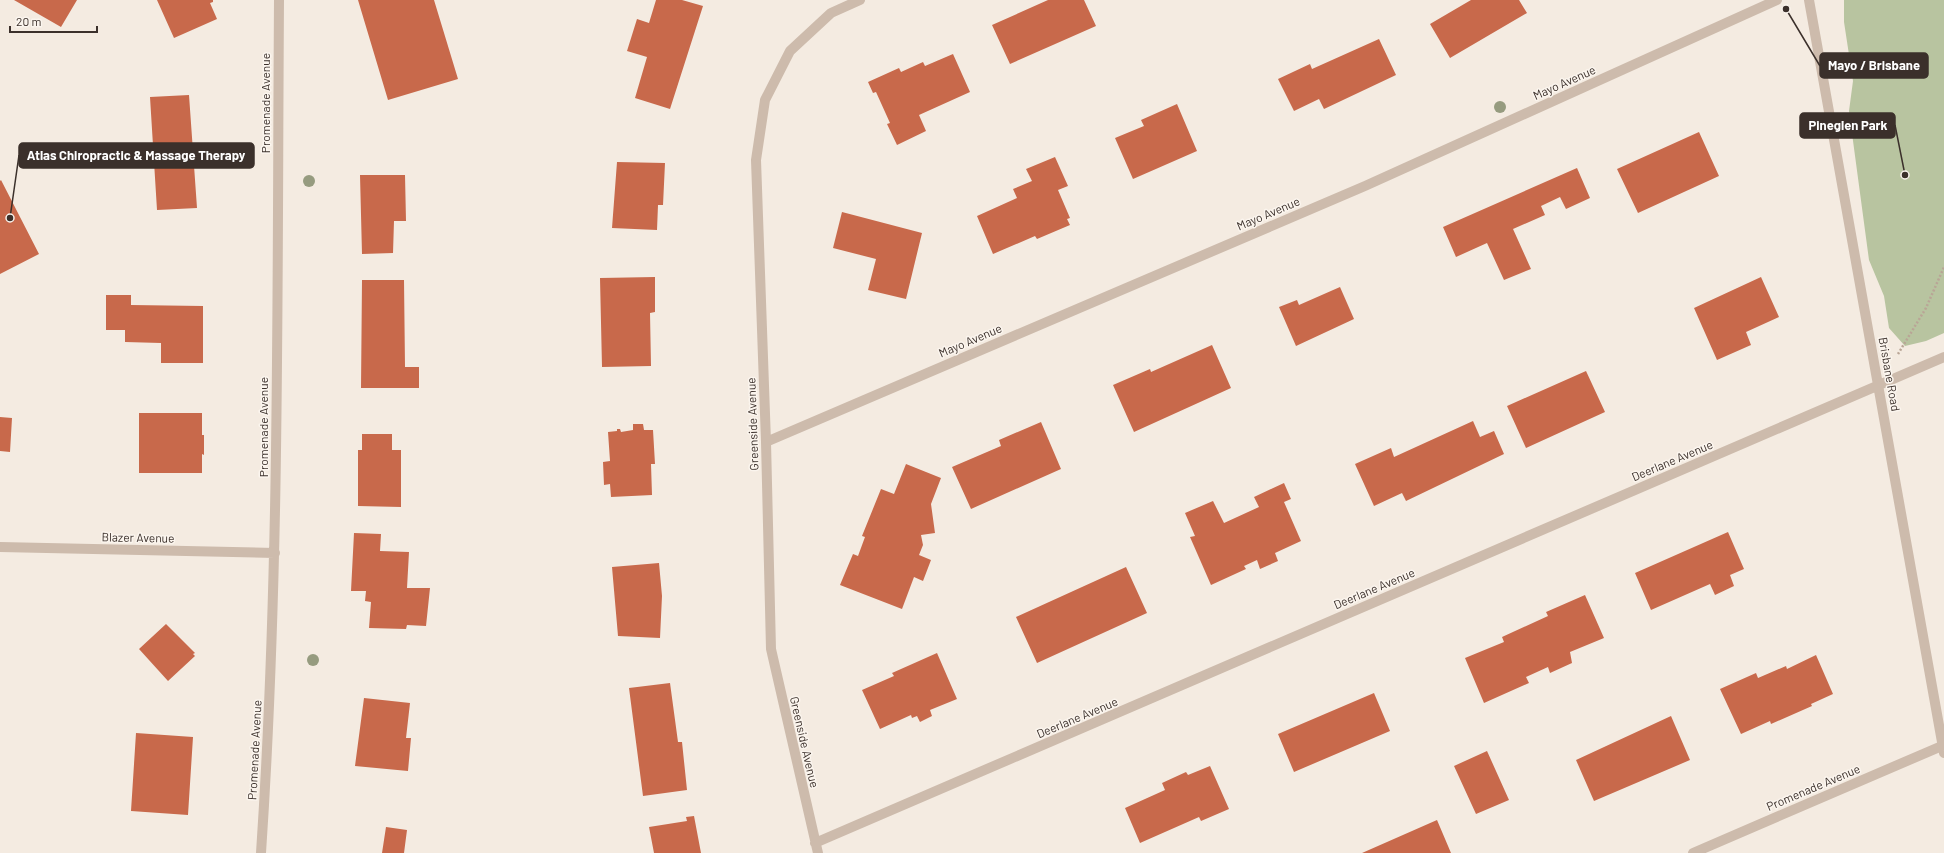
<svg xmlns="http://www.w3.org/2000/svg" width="1944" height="853" viewBox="0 0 1944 853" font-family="Barlow,sans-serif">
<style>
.green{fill:#b8c4a0}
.building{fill:#c8694b}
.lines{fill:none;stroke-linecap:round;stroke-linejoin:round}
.path{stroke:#b9a596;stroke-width:2.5;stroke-dasharray:2 2;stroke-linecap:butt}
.minor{stroke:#cdbbac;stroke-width:10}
.tree{fill:#969b7f}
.labels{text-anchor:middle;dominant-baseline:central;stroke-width:3;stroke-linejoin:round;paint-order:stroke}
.street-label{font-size:12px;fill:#3b302b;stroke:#fbf5ee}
.leader{fill:none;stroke:#3b302b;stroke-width:1.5}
.callout-dot{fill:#3b302b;stroke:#fbf5ee;stroke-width:1.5}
.callout{fill:#3b302b;stroke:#3b302b;stroke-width:1.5}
.callout-label{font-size:13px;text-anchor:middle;font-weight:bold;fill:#fff}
</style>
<rect width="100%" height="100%" fill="#f4ebe1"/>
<path class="green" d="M1844 0H1944V333L1926 341 1905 346 1889 328 1884 296 1869 260 1849 111 1853 81 1844 22Z"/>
<path class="building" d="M14 0H77L61 27Z
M157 0H213V2L210 3 217 19 174 38Z
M358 0H434L458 79 388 100Z
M656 0H682L703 6 670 109 635 98 647 57 627 51 637 19 649 23Z
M1048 0H1084L1096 26 1010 64 992 25Z
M1471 0H1519L1527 13 1450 58 1430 24Z
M1379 39 1396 75 1324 109 1319 99 1294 111 1278 79 1310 64 1312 69Z
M953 54 970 92 919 115 926 131 897 145 887 124 890 123 876 92 873 93 868 82 899 68 901 72 923 62 925 66Z
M189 95 197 208 157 210 150 97Z
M1177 104 1197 151 1133 179 1115 138 1144 126 1141 120Z
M1699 132 1719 176 1638 213 1617 169Z
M1055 157 1068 186 1058 190 1070 218 1067 219 1070 225 1037 239 1035 236 993 254 977 216 1017 198 1013 189 1032 181 1026 169Z
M617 162 665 163 663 205H658L657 230 612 228Z
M1577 168 1590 198 1566 209 1560 197 1541 206 1545 215 1513 229 1531 269 1504 280 1487 243 1456 257 1443 227Z
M360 175H405L406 221H394L393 253 362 254Z
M1 180 39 254 0 274V181Z
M842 212 922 233 906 299 868 290 876 259 833 248Z
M655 277V312L650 313 651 366 602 367 600 278Z
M1761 277 1779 317 1746 332 1751 345 1717 360 1694 308Z
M362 280H404L405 367H419V388H361Z
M1340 287 1354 319 1296 346 1279 307 1297 300 1299 305Z
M106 295H131V305L203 306V363H161V343L125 342V330H106Z
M1212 345 1231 388 1134 432 1113 385 1150 369 1151 372Z
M1586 371 1605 412 1526 448 1507 406Z
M139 413H202V435H204V455L202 454V473H139Z
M0 417 12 418 10 452 0 451Z
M1473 421 1480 437 1494 431 1504 454 1406 501 1402 493 1374 506 1355 464 1391 448 1394 457Z
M1041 422 1061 469 971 509 952 467 1001 446 999 440Z
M633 424H643L644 430H653L655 464H651L652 495 611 497 610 484 604 485 603 462 610 461 608 432 617 431V429H620L621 432 633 430Z
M362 434H392V450H401V507L358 506V450H362Z
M906 464 941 478 931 504 935 533 921 535 923 545 919 555 931 560 923 581 914 577 902 609 840 585 853 554 858 556 865 537 862 536 881 489 894 494Z
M1284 483 1291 499 1284 502 1301 541 1275 553 1278 561 1260 569 1257 560 1244 566 1246 569 1211 585 1190 537 1195 536 1185 513 1213 501 1224 523 1259 507 1254 497Z
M1728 532 1744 569 1730 575 1734 586 1715 595 1710 584 1651 610 1635 573Z
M354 533 381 534 380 551 409 552 407 588H430L426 626 407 625 406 629 369 628 371 602 365 601 366 591H351Z
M659 563 662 596 660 638 618 636 612 567Z
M1126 567 1147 613 1037 663 1016 617Z
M1585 595 1604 638 1570 652 1572 663 1550 673 1548 667 1526 677 1529 683 1484 703 1465 658 1504 642 1502 637 1548 616 1546 612Z
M166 624 195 653 193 654 195 656 168 681 139 649Z
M937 653 957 699 930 710 932 716 920 722 917 716 912 718 911 715 880 729 862 690 894 676 892 673Z
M1816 655 1833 694 1811 704 1812 706 1771 724 1770 721 1741 734 1720 689 1756 673 1758 678 1786 666 1787 669Z
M670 683 678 742H682L687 790 643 796 629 688Z
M1374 693 1390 731 1294 772 1278 734Z
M364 698 410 703 406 738H411L408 771 355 766Z
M1671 716 1690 760 1594 801 1576 760Z
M136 733 193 737 188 815 131 811Z
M1487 751 1509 800 1476 814 1454 766Z
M1210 766 1229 809 1201 821 1199 817 1140 843 1125 808 1165 790 1162 783 1186 772 1188 775Z
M694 816 701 853H654L649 827 687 821 686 817Z
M1437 820 1451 853H1362Z
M386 827 407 830 404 853H382Z"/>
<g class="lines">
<path class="path" d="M1898 354 1926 308 1944 267"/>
<path class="minor" d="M1809 0 1944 753
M766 442 1365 186 1777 0
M0 547 275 553
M815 843 1944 357
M261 853C280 569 277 284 279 0
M818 853 771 649 766 442 756 160 765 100 790 51 831 13 860 0
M1693 853 1944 745"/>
</g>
<g class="tree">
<circle cx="1500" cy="107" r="6"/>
<circle cx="309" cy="181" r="6"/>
<circle cx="313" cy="660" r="6"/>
</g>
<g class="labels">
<g class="street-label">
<text transform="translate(1564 82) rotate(-24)">Mayo Avenue</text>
<text transform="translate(265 103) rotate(-90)">Promenade Avenue</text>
<text transform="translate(1268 213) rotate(-23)">Mayo Avenue</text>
<text transform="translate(970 340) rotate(-23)">Mayo Avenue</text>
<text transform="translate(1890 374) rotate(80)">Brisbane Road</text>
<text transform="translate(752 424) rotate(-92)">Greenside Avenue</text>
<text transform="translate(263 427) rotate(-90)">Promenade Avenue</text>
<text transform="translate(1672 460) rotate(-23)">Deerlane Avenue</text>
<text transform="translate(138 537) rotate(1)">Blazer Avenue</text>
<text transform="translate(1374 588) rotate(-23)">Deerlane Avenue</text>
<text transform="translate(1077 717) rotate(-23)">Deerlane Avenue</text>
<text transform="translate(805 742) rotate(77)">Greenside Avenue</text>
<text transform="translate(254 750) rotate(-87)">Promenade Avenue</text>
<text transform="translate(1813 787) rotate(-23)">Promenade Avenue</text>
</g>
</g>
<path class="leader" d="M1786 9L1820 66M1905 175L1895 125M10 218L19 155"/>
<g class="callout-dot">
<circle cx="1786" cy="9" r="4"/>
<circle cx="1905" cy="175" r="4"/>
<circle cx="10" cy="218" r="4"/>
</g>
<g class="callout">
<rect x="1820" y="53" width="108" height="25" rx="4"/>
<rect x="1800" y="113" width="95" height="25" rx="4"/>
<rect x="19" y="143" width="235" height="25" rx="4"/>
</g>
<g class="callout-label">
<text x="1874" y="70">Mayo / Brisbane</text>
<text x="1848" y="130">Pineglen Park</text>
<text x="136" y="160">Atlas Chiropractic &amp; Massage Therapy</text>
</g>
<path d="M10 26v6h87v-6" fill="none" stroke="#3b302b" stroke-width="2"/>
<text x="16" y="26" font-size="12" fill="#3b302b" stroke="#fbf5ee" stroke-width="3" paint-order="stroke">20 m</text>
</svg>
